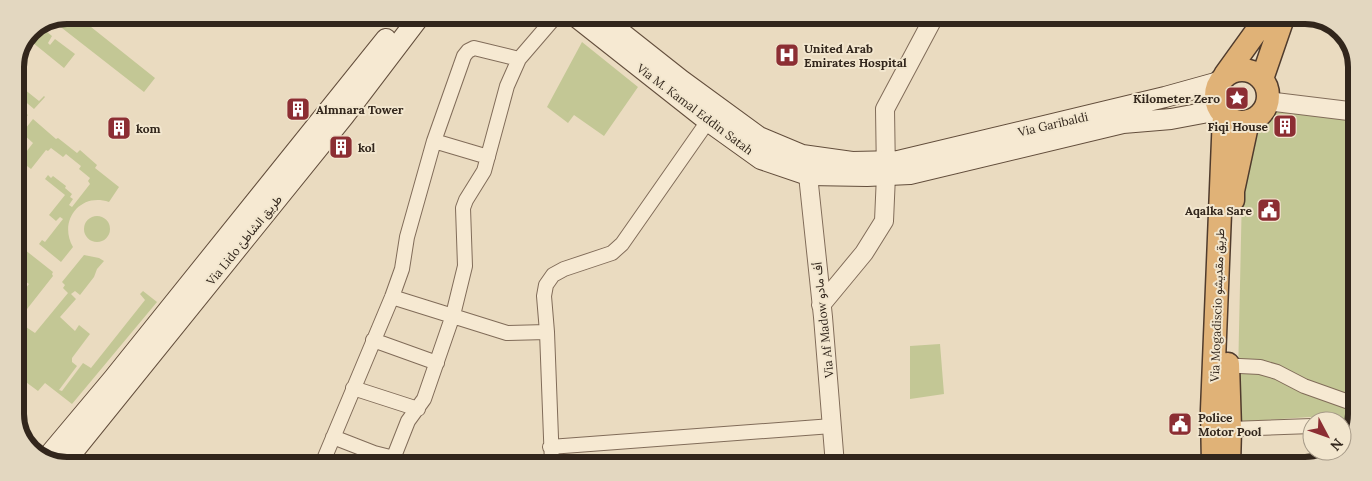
<svg xmlns="http://www.w3.org/2000/svg" width="1372" height="481" viewBox="0 0 1372 481" font-family="Lora,Vazirmatn,serif">
<style>
.green{fill:#c3c795}
.lines{fill:none;stroke-linecap:round;stroke-linejoin:round}
.minor-casing{stroke:#816c59;stroke-width:16}
.tertiary-casing{stroke:#816c59;stroke-width:20}
.secondary-casing{stroke:#634e3c;stroke-width:22}
.trunk-casing{stroke:#4f3b2d;stroke-width:25}
.minor{stroke:#f6e9d2;stroke-width:14}
.tertiary{stroke:#f6e9d2;stroke-width:18}
.secondary{stroke:#f6e9d2;stroke-width:20}
.trunk{stroke:#e0b277;stroke-width:22}
.labels{text-anchor:middle;dominant-baseline:central;stroke-width:4;stroke-linejoin:round;paint-order:stroke}
.poi-label{font-size:12px;font-weight:bold;fill:#32261c;stroke:#f2e6ce;text-anchor:start}
.street-label{font-size:12px;fill:#32261c;stroke:#f2e6ce}
.rim{fill:none;stroke:#32261c;stroke-width:6}
</style>
<rect width="100%" height="100%" fill="#eadbc0"/>
<path class="green" d="M67 15H76L155 78 144 92 53 21Z
M40 26 52 36 48 43 50 45 55 39 75 54 64 68 27 38 30 30Z
M582 42 638 87 604 136 574 115 568 123 547 107Z
M19 85 39 101 44 96 45 97 34 109 15 93V90Z
M15 105 28 115 24 120 26 121 20 128 15 127Z
M1271 109 1356 119 1354 422 1309 417 1237 422 1242 193 1258 125Z
M33 119 56 139 58 138 77 153 80 150 97 165 95 168 119 187 109 202C80 192 58 221 73 247L61 262 39 244 42 240 45 242 63 219 60 217 56 221 49 215 65 195 45 179 48 175 51 178 53 176 66 186 65 188 72 194 70 197 73 199 69 205 72 207 90 184 88 181 90 178 79 169 81 166 66 154 63 157 51 148 48 151 46 150 31 169 27 166V163L25 164 20 160 33 143 22 133Z
M84 229a13 13 0 1 1 26 0a13 13 0 1 1-26 0Z
M15 242 53 272 52 274 53 276 20 318 17 316 15 318V294L19 297 29 284 15 274Z
M84 255 99 258 104 261 97 269 94 277 80 295 75 291 71 294 76 299 60 317 75 331 79 325 90 334 72 358V362L77 366 59 390 62 391 83 363 91 368 145 300 140 294 143 291 157 302 72 404 45 383 38 391 15 374V341L26 327 35 333 68 293 63 288 65 285 62 282Z
M940 344 944 394 910 399V346Z"/>
<g class="lines">
<g class="minor-casing">
<path id="minor" d="M434 141 488 157
M392 297 507 333 547 332
M373 340 437 363
M1220 365 1260 367 1277 372 1304 386 1349 402H1355
M353 388 418 409
M1342 428H1354
M1230 429 1312 426
M333 437 374 453 394 458
M550 447 832 426
M322 464 392 297 402 269 407 237 434 141 464 56 468 51 474 48 519 59
M391 464 408 421 424 399 453 315 465 266 463 208 466 200 484 171 507 86 519 59 556 16
M552 464 547 332 544 296 546 285 553 275 564 269 612 253 622 244 708 121"/>
</g>
<g class="tertiary-casing">
<path id="tertiary" d="M1267 101 1357 112
M808 175 823 317 835 465
M821 305 864 253 884 221 886 175 885 109 934 17"/>
</g>
<g class="secondary-casing">
<path id="secondary" d="M575 16 708 121 761 159 808 175 867 176 910 174 1123 123 1171 119 1219 110
M600 16 681 80 759 137 802 155 852 162 898 161 1165 97 1219 82
M45 460 113 379 386 39
M64 463 344 116 420 16"/>
</g>
<g class="trunk-casing">
<path id="trunk" d="M1216 96a26 26 0 1 1 52 0a26 26 0 1 1-52 0Z
M1225 75 1266 18
M1262 79 1283 18
M1233 200V191L1248 121
M1228 364 1230 429 1229 466
M1213 466 1212 410 1224 115"/>
</g>
<use href="#minor" class="minor"/>
<use href="#tertiary" class="tertiary"/>
<use href="#secondary" class="secondary"/>
<use href="#trunk" class="trunk"/>
</g>
<defs>
<g id="hospital-square" transform="scale(1.25)"><rect x="-9" y="-9" width="18" height="18" rx="4" fill="#8c2e33" stroke="#f2e6ce"/><path d="M-5-5h3v3.5h4V-5h3V5h-3V1.5h-4V5h-3Z" fill="#fff"/></g>
<g id="sight-square" transform="scale(1.25)"><rect x="-9" y="-9" width="18" height="18" rx="4" fill="#8c2e33" stroke="#f2e6ce"/><path d="M0-6L1.8-2.2L6-1.7L2.9 1.2L3.7 5.4L0 3.3L-3.7 5.4L-2.9 1.2L-6-1.7L-1.8-2.2Z" fill="#fff"/></g>
<g id="building-square" transform="scale(1.25)"><rect x="-9" y="-9" width="18" height="18" rx="4" fill="#8c2e33" stroke="#f2e6ce"/><path d="M-4-6H4V6H1V3H-1V6H-4ZM-2.5-4.3h1.7v1.8h-1.7ZM.8-4.3h1.7v1.8H.8ZM-2.5-1h1.7V.8h-1.7ZM.8-1h1.7V.8H.8Z" fill="#fff"/></g>
<g id="civic-square" transform="scale(1.25)"><rect x="-9" y="-9" width="18" height="18" rx="4" fill="#8c2e33" stroke="#f2e6ce"/><path d="M-.6-6.5H3V-4.5H.6V-3L4-1V1h2V6H-6V1h2V-1L-.6-3ZM-1.2 2.5V6h2.4V2.5Z" fill="#fff"/></g>
</defs>
<g fill-rule="evenodd">
<use href="#hospital-square" x="787" y="55"/>
<use href="#sight-square" x="1237" y="98"/>
<use href="#building-square" x="298" y="109"/>
<use href="#building-square" x="1285" y="126"/>
<use href="#building-square" x="119" y="128"/>
<use href="#building-square" x="341" y="147"/>
<use href="#civic-square" x="1269" y="210"/>
<use href="#civic-square" x="1180" y="424"/>
</g>
<g class="labels">
<g class="poi-label">
<text x="804" y="48">United Arab<tspan x="804" dy="14">Emirates Hospital</tspan></text>
<text x="1220" y="98" text-anchor="end">Kilometer Zero</text>
<text x="316" y="109">Almnara Tower</text>
<text x="1268" y="126" text-anchor="end">Fiqi House</text>
<text x="136" y="128">kom</text>
<text x="358" y="147">kol</text>
<text x="1252" y="210" text-anchor="end">Aqalka Sare</text>
<text x="1198" y="417">Police<tspan x="1198" dy="14">Motor Pool</tspan></text>
</g>
<g class="street-label">
<text transform="translate(695 109) rotate(37)">Via M. Kamal Eddin Satah</text>
<text transform="translate(1053 124) rotate(-13)">Via Garibaldi</text>
<text transform="translate(244 240) rotate(-51)">Via Lido طريق الشاطئ</text>
<text transform="translate(1217 305) rotate(-88)">Via Mogadiscio طريق مقديشو</text>
<text transform="translate(823 320) rotate(-96)">Via Af Madow أف مادو</text>
</g>
</g>
<path d="M0 0H1372V481H0ZM67 24H1305A43 43 0 0 1 1348 67V414A43 43 0 0 1 1305 457H67A43 43 0 0 1 24 414V67A43 43 0 0 1 67 24Z" fill="#e3d7c0" fill-rule="evenodd"/>
<path class="rim" d="M67 24H1305A43 43 0 0 1 1348 67V414A43 43 0 0 1 1305 457H67A43 43 0 0 1 24 414V67A43 43 0 0 1 67 24Z"/>
<g transform="translate(1327 436) rotate(131)"><circle r="24" fill="#f2e6ce" stroke="#a59987"/>
<path d="M0-4L9 19L0 12L-9 19Z" fill="#8c2e33"/>
<text y="-8" font-size="14" font-weight="bold" text-anchor="middle" fill="#32261c">N</text>
</g>
</svg>
